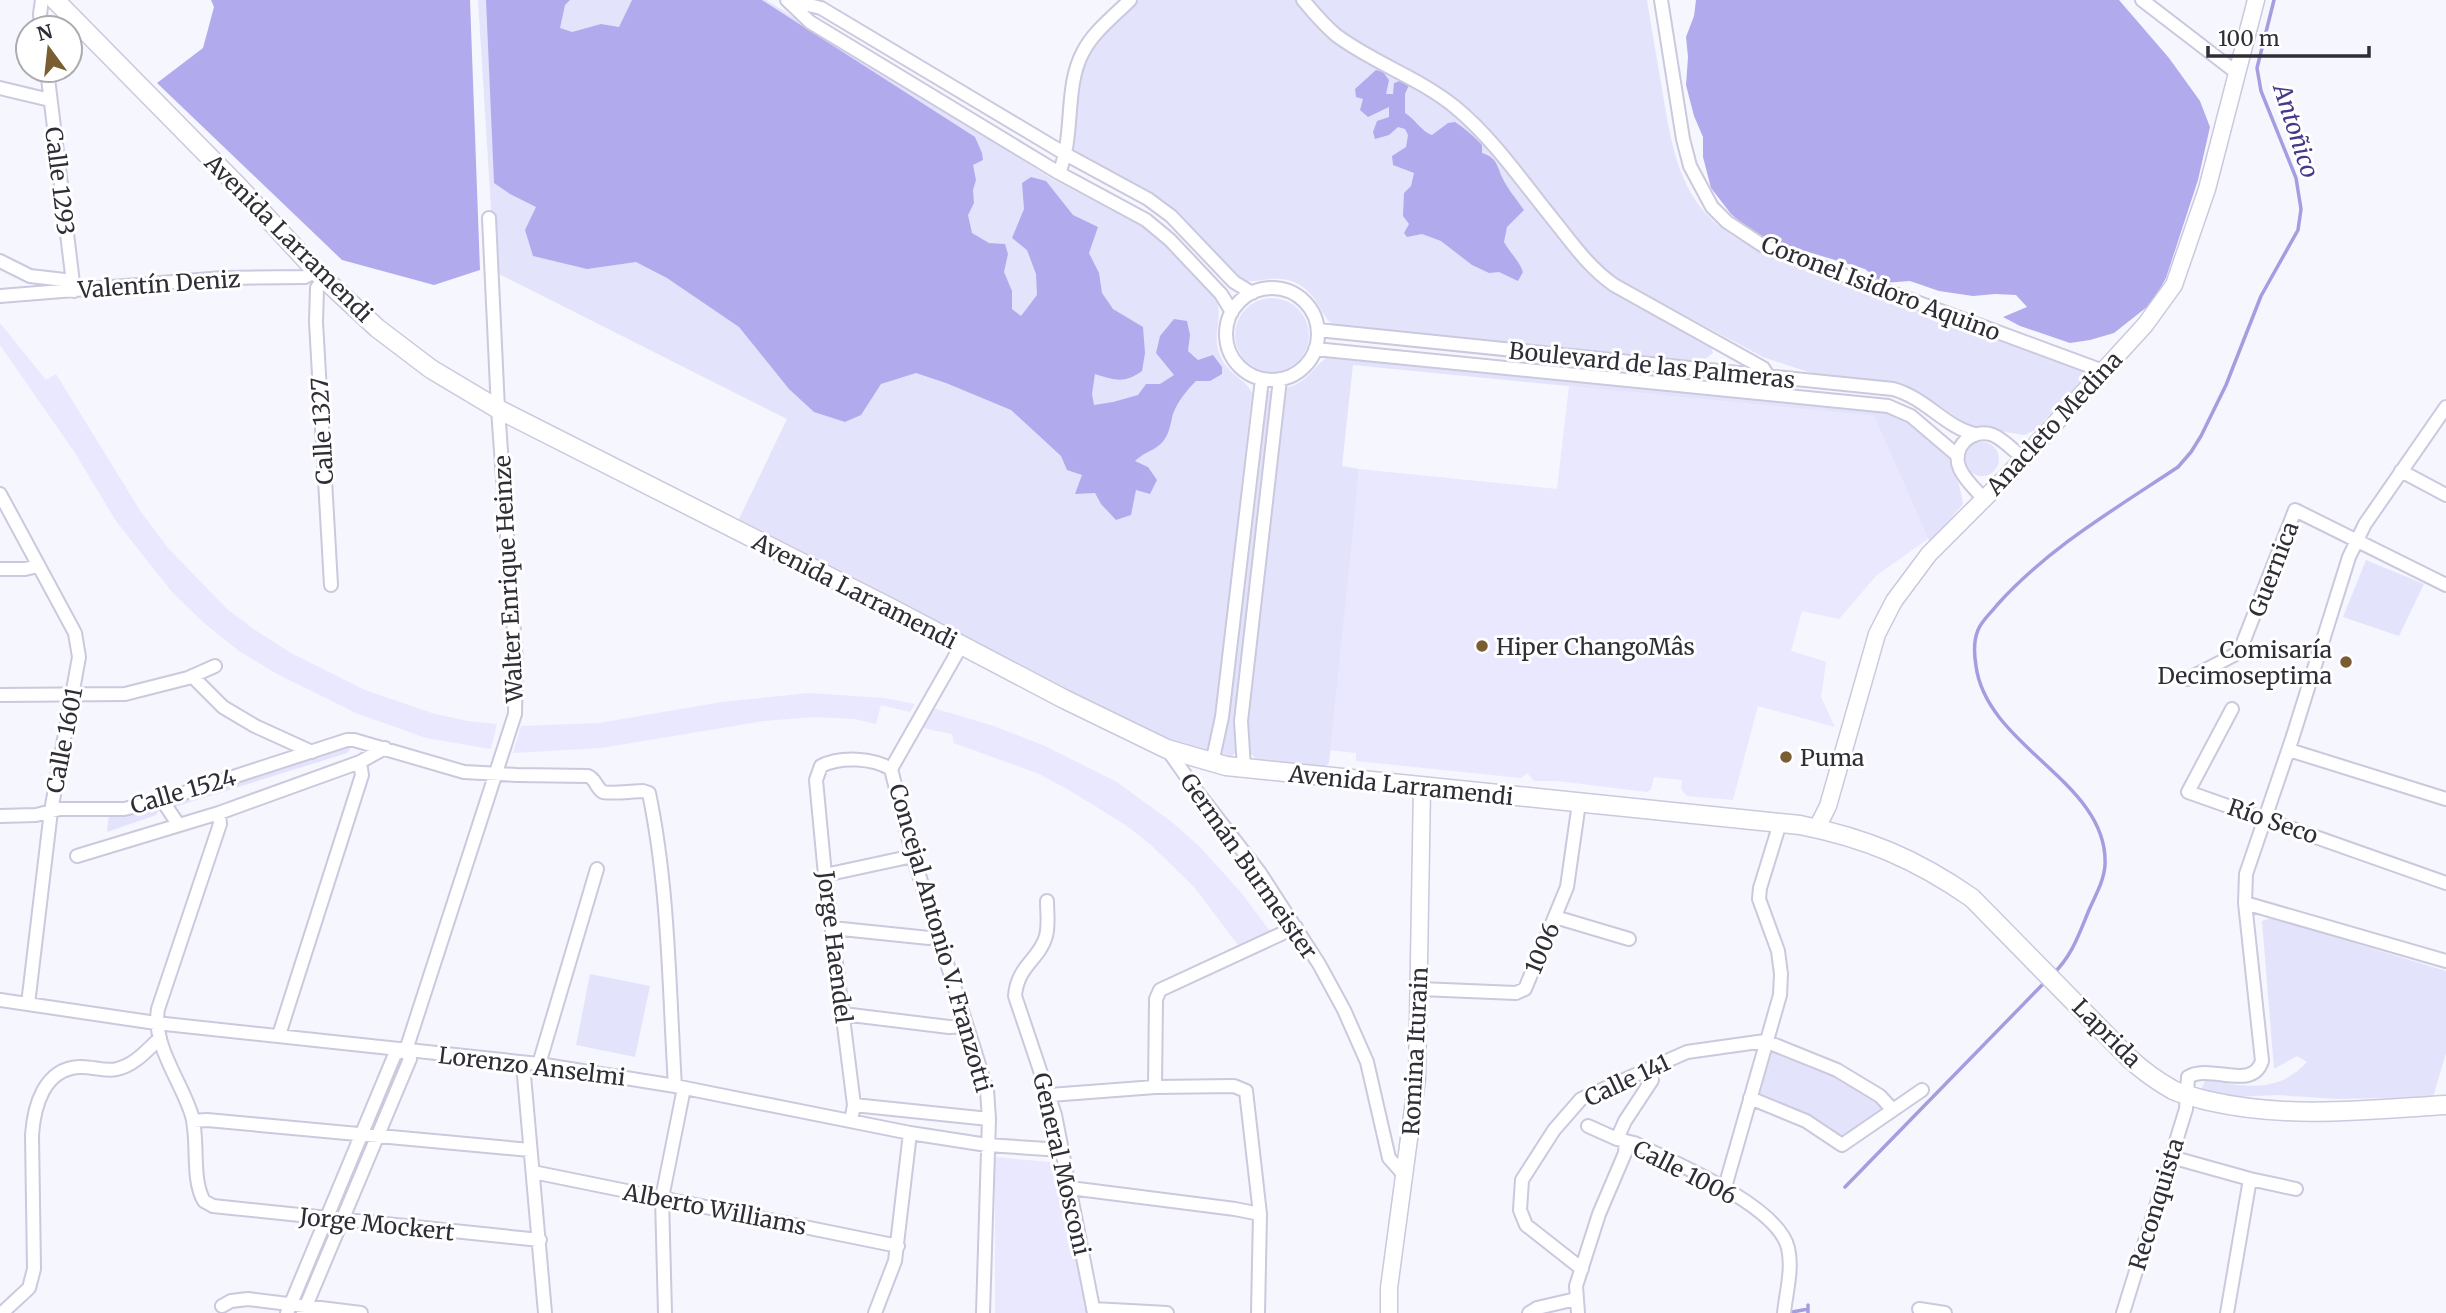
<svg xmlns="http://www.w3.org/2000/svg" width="2446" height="1313" viewBox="0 0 2446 1313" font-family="Merriweather,serif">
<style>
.built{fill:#e9e8fe}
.green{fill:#e4e3fc}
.forest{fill:#b1abee}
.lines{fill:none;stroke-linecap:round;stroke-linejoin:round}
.stream{stroke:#a49ee0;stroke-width:3.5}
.minor-casing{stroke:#cac9dd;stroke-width:16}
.tertiary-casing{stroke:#cac9dd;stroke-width:19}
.secondary-casing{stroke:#cac9dd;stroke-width:21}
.minor{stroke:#fff;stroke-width:12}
.tertiary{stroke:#fff;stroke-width:16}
.secondary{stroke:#fff;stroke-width:18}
.poi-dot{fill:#7a5e31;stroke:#fff;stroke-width:2.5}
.labels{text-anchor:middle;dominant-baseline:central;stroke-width:6;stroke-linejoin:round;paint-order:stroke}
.street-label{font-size:23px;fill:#2f2e36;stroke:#fff}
.poi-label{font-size:23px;fill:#2f2e36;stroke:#fff;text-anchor:start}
.water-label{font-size:24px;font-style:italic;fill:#473987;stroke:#fff}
</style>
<rect width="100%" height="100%" fill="#f6f6fe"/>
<path class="built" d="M0 323 46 380 56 374 141 512 168 548 227 609 255 630 291 653 365 690 432 713 467 721 497 724 491 749 426 738 356 713 277 674 239 651 204 623 172 592 116 521 75 453 0 345Z
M1569 386 1874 416 1928 539 1877 575 1839 619 1802 611 1791 651 1824 661 1826 663 1821 697 1835 727 1758 706 1733 800 1687 796 1681 789 1682 780 1654 777 1651 789 1647 792 1557 781H1534L1527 773 1521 778 1356 761V753L1327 750 1359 469 1557 489Z
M809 693 884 698 915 704 910 712 881 705 876 724 855 719 814 717 764 721 601 748 513 753 521 726 599 723 722 702Z
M933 708 994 726 1045 746 1117 782 1173 823 1199 846 1239 890 1270 931 1238 945 1194 887 1151 845 1127 826 1069 790 1039 774 954 743 952 734 923 728Z
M995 1157 1059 1163 1089 1313H995Z"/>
<path class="green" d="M478 0H766L1054 180 1147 229 1162 241 1216 300C1224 317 1211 335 1220 355 1227 374 1247 380 1252 393L1216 718 1207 751 1205 752 1159 739 738 521 787 419 495 272Z
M1137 0H1295L1301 7 1428 94 1469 127 1571 252 1710 344 1713 353 1701 362 1336 326C1318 317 1321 294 1294 282 1273 273 1254 286 1238 279L1188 225 1074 152 1072 147C1076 114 1073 70 1095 43 1108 27 1123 14 1137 0Z
M1312 0H1647C1652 32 1658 64 1663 95 1674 161 1684 213 1749 245L2081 369 2084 375 2082 381 2035 430 2024 435 1969 426 1923 394 1908 387 1808 372 1763 357 1628 285 1602 268 1472 114 1430 81 1346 35Z
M1235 335a37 37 0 1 1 74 0a37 37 0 1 1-74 0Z
M1331 356 1886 413C1903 417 1935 437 1946 452 1953 462 1962 492 1963 504L1931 542 1928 539 1874 416 1353 365 1342 466 1359 469 1329 763 1324 767 1257 760 1250 753 1247 719 1286 388C1311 382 1314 362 1331 356Z
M1268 391H1271L1270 406 1234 716 1235 753 1229 759 1223 756 1221 748 1229 716Z
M1965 459a17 17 0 1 1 34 0a17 17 0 1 1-34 0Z
M2366 560 2424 584 2399 636 2343 617Z
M348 746 350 749 347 753 171 808V801Z
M158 807 159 811 156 815 107 832 109 813Z
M2271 918 2446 971V1053L2433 1097 2338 1099 2275 1095 2238 1097 2201 1091 2205 1080C2246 1086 2276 1095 2307 1062L2297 1056 2274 1069 2262 921Z
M590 974 650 986 635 1057 576 1045Z
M1768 1047 1840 1077 1884 1105 1885 1109 1842 1139 1757 1095Z"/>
<path class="forest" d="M211 0H470L480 270 434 285 342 260 157 83 203 48 214 7Z
M486 0H570L565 5 560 28 572 32 601 24 619 27 632 0H762L975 137 982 153 983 160 973 165 976 180 973 190 974 203 968 215 972 233 989 243 1005 244 1008 254 1004 272 1012 291V309L1021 316 1037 295 1036 274 1027 250 1012 238 1024 209 1022 183 1031 177 1046 181 1073 215 1098 227 1089 253 1099 273 1102 293 1113 309 1143 327 1145 353 1142 371C1124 384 1115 380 1095 374L1092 394 1094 405 1113 402 1138 395 1146 384H1160L1174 375 1156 353 1160 336 1174 319 1187 321 1190 335 1188 351 1198 360 1213 355 1222 367V374L1210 381H1196C1186 391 1178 401 1173 414 1171 421 1170 430 1166 437 1159 450 1145 451 1135 461L1148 467 1157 480 1150 494 1136 490 1131 515 1116 520 1101 504 1095 493 1075 494 1082 475 1067 470 1061 456 1011 410 946 383 916 373 881 384 861 415 845 422 814 412 789 389 739 327 667 278 636 262 587 269 533 256 525 230 536 207 510 194 494 183Z
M1696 0H2119L2169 58 2200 101 2210 127 2198 180 2166 278 2152 303 2114 333 2090 340 2070 343 2020 326 2003 317 2027 307 2016 295 1995 294 1973 296 1939 291 1910 281 1882 283 1865 269 1758 237 1731 214 1711 188 1703 157V137L1694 116 1686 85 1688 57 1686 37 1694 16Z
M1376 70 1383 72 1389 80 1386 94H1393L1394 83 1400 81 1409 85 1405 94V113C1415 119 1422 132 1432 135L1448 123 1455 122C1462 126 1477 139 1482 145V153C1496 157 1497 165 1502 177 1507 188 1517 200 1524 210L1507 227 1504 242C1510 253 1519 260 1523 272L1518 281 1499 272 1489 273 1472 265 1441 241 1422 234 1407 237 1404 233 1409 224 1403 216 1404 193 1411 186 1414 173 1393 165 1392 156 1406 147 1408 135 1405 129 1398 127 1389 135 1375 139 1373 132 1377 121 1389 117V107L1368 117 1360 110 1363 99 1356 97 1355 89Z"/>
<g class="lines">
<path class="stream" d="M2053 974C2072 956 2079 934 2089 910 2095 896 2104 881 2105 865 2109 782 1987 748 1976 666 1974 654 1973 642 1978 630 1982 620 1991 613 1997 605 2048 548 2115 509 2178 467L2191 452 2201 436 2226 385 2261 296 2298 230 2301 209 2296 178 2261 91 2257 68 2274 0
M1845 1187 2045 982
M1787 1313 1808 1309
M1808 1313V1305"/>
<g class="minor-casing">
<path id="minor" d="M787 0 810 22 1059 173 1146 220 1170 240 1221 294 1232 312
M788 0 821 8 1067 155 1148 199 1171 216 1234 282 1252 293
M1303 0C1313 12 1324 25 1336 35 1373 63 1418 77 1455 107 1494 139 1524 184 1556 223 1574 246 1590 268 1614 285L1763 368 1769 377V382
M1661 0 1683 139 1690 166 1712 207 1727 222 1762 245 2103 371
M2142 0 2237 73
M41 28 40 14 42 0
M47 70 74 291
M0 88 50 100
M1059 173C1075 135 1064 87 1083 52 1093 32 1114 16 1130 0
M0 261 30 276 73 281
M324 279 317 288 316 322 331 585
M1226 334a46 46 0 1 1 92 0a46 46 0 1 1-92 0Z
M0 296 223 278 305 277 316 271
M1318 330 1893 389C1926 398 1945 427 1975 434
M1315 349 1888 406 1911 416 1958 456
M2401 471 2446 495
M0 494 75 633 79 657 51 811 28 1004
M1984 499C1976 490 1965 480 1960 469 1950 448 1972 427 1993 435 2003 439 2014 451 2023 458
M0 569H25L38 566
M192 676 223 707 255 726 312 752
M2188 679 2234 655 2241 648 2295 510 2446 585
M0 695 125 694 188 678 215 666
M2232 709 2188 792 2446 883
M1167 749 1198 793 1260 873 1319 964 1344 1010 1367 1062 1389 1158 1405 1176
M2289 750 2446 799
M1212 763 1222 717 1262 379
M1244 768 1241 721 1280 379
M891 769 961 646
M162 800 178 824
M219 813 220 824 158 1009C152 1046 182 1082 192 1116 199 1142 191 1179 204 1201L213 1206 540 1240
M0 816 36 815 60 809H124L162 800 347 740H354L464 772 517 775 588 776C596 779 596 788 603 792 609 794 635 791 643 791L649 793C669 889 669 988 675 1086
M77 856 219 813 360 762 385 748
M825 875 913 856
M1047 901C1047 912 1049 925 1046 936 1040 959 1017 966 1015 996L1055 1115 1094 1313
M2245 903 2446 961
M1555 917 1629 939
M832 928 929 938 938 936
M1420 989 1516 993 1525 989 1567 887 1579 803
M0 1000 156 1023 539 1064 675 1086 910 1133 987 1145 1062 1150
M843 1014 949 1027 966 1026
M279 1035 362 775 360 762
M406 1050 515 714 516 661 498 409 489 218
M523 1064 545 1313
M539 1064 597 869
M1649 1070 1652 1080 1625 1121 1617 1139 1634 1143C1671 1161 1778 1205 1788 1248 1793 1269 1786 1293 1784 1313
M1155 1087 1156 999 1160 990 1296 927
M1050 1095 1155 1087 1234 1086 1246 1091 1260 1214 1258 1313
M1750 1098 1806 1121 1842 1145 1922 1090
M854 1105 989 1119
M193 1121 207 1120 530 1150
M851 1121 854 1105 825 875 816 780 821 766C841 756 873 758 891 769L913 856 987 1090 989 1119 983 1313
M1588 1126 1617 1139
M2171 1157 2250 1179 2296 1189
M533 1172 898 1246
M1725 1187 1780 995 1781 974 1778 951 1759 899 1760 888 1780 823
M1070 1188 1235 1209 1260 1214
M1582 1269 1526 1225 1520 1210 1522 1180 1554 1130 1581 1099 1687 1052 1765 1041 1837 1070 1880 1096 1892 1109
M222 1306 231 1301 248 1299 361 1313
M1093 1309 1167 1313
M1919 1309 1945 1313
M2 1313 29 1288 34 1269 32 1135C34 1106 44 1069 79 1067 92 1066 104 1072 117 1069 135 1065 147 1050 160 1038
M287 1313 395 1054 405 1050
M303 1313 410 1059 406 1050
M665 1313 662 1198 684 1088
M875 1313 895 1261 910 1133
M1529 1313 1537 1308 1576 1299
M1578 1313 1576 1286 1599 1214 1625 1153 1626 1141
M2123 1313 2186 1109 2188 1077C2210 1063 2252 1092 2262 1061L2245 903 2246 874 2292 739 2349 557 2365 524 2446 407
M2227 1313 2250 1179"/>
</g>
<g class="tertiary-casing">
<path id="tertiary" d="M1817 828 1828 806 1877 634 1894 601 1929 554 2008 475 2145 325 2174 285 2207 189 2256 0
M1389 1313V1288L1417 1079 1422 787"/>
</g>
<g class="secondary-casing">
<path id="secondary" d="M55 0 238 186 319 274 377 328 431 369 498 409 891 608 1064 699 1167 749 1226 766 1800 825C1866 838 1916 859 1972 898L2129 1058C2142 1070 2157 1081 2173 1090 2184 1095 2197 1098 2209 1101 2287 1119 2367 1110 2446 1105"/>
</g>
<use href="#minor" class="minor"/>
<use href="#tertiary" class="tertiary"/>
<use href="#secondary" class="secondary"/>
</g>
<g class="poi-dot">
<circle cx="1482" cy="646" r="7"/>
<circle cx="2346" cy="662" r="7"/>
<circle cx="1786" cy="757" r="7"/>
</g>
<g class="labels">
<g class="street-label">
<text transform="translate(60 181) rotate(83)">Calle 1293</text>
<text transform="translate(289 238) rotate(45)">Avenida Larramendi</text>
<text transform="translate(159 284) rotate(-4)">Valentín Deniz</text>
<text transform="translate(1881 288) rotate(21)">Coronel Isidoro Aquino</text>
<text transform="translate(1652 365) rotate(6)">Boulevard de las Palmeras</text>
<text transform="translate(2054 423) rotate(-47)">Anacleto Medina</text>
<text transform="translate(322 431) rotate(-93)">Calle 1327</text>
<text transform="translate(2273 569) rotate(-69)">Guernica</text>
<text transform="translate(508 579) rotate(-93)">Walter Enrique Heinze</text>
<text transform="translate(855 591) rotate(27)">Avenida Larramendi</text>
<text transform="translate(64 740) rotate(-79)">Calle 1601</text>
<text transform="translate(1401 785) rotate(6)">Avenida Larramendi</text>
<text transform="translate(183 791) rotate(-16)">Calle 1524</text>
<text transform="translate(2273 821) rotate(19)">Río Seco</text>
<text transform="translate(1249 866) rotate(55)">Germán Burmeister</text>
<text transform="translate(941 938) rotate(74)">Concejal Antonio V. Franzotti</text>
<text transform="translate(835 947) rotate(83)">Jorge Haendel</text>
<text transform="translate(1542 948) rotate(-67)">1006</text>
<text transform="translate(2107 1033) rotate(45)">Laprida</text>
<text transform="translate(1415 1051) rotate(-87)">Romina Iturain</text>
<text transform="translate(532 1066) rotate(7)">Lorenzo Anselmi</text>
<text transform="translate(1627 1080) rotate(-25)">Calle 141</text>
<text transform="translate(1062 1164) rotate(77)">General Mosconi</text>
<text transform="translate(1685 1172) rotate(27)">Calle 1006</text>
<text transform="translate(2156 1204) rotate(-73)">Reconquista</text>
<text transform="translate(715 1209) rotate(11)">Alberto Williams</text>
<text transform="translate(377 1224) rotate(6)">Jorge Mockert</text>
</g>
<g class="poi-label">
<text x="1496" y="646">Hiper ChangoMâs</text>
<text x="2332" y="649" text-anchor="end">Comisaría<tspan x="2332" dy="26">Decimoseptima</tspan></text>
<text x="1800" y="757">Puma</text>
</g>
<g class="water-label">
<text transform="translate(2296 131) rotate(72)">Antoñico</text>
</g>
</g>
<g transform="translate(49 49) rotate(345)"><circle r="33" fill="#ffffff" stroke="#acabaf" stroke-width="2"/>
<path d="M0-5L12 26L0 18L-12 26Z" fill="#7a5e31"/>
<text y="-10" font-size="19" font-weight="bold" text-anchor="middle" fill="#2f2e36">N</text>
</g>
<path d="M2208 46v10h161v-10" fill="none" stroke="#2f2e36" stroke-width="3.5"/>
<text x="2218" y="46" font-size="21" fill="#2f2e36" stroke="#ffffff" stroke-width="5" paint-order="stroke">100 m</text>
</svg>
